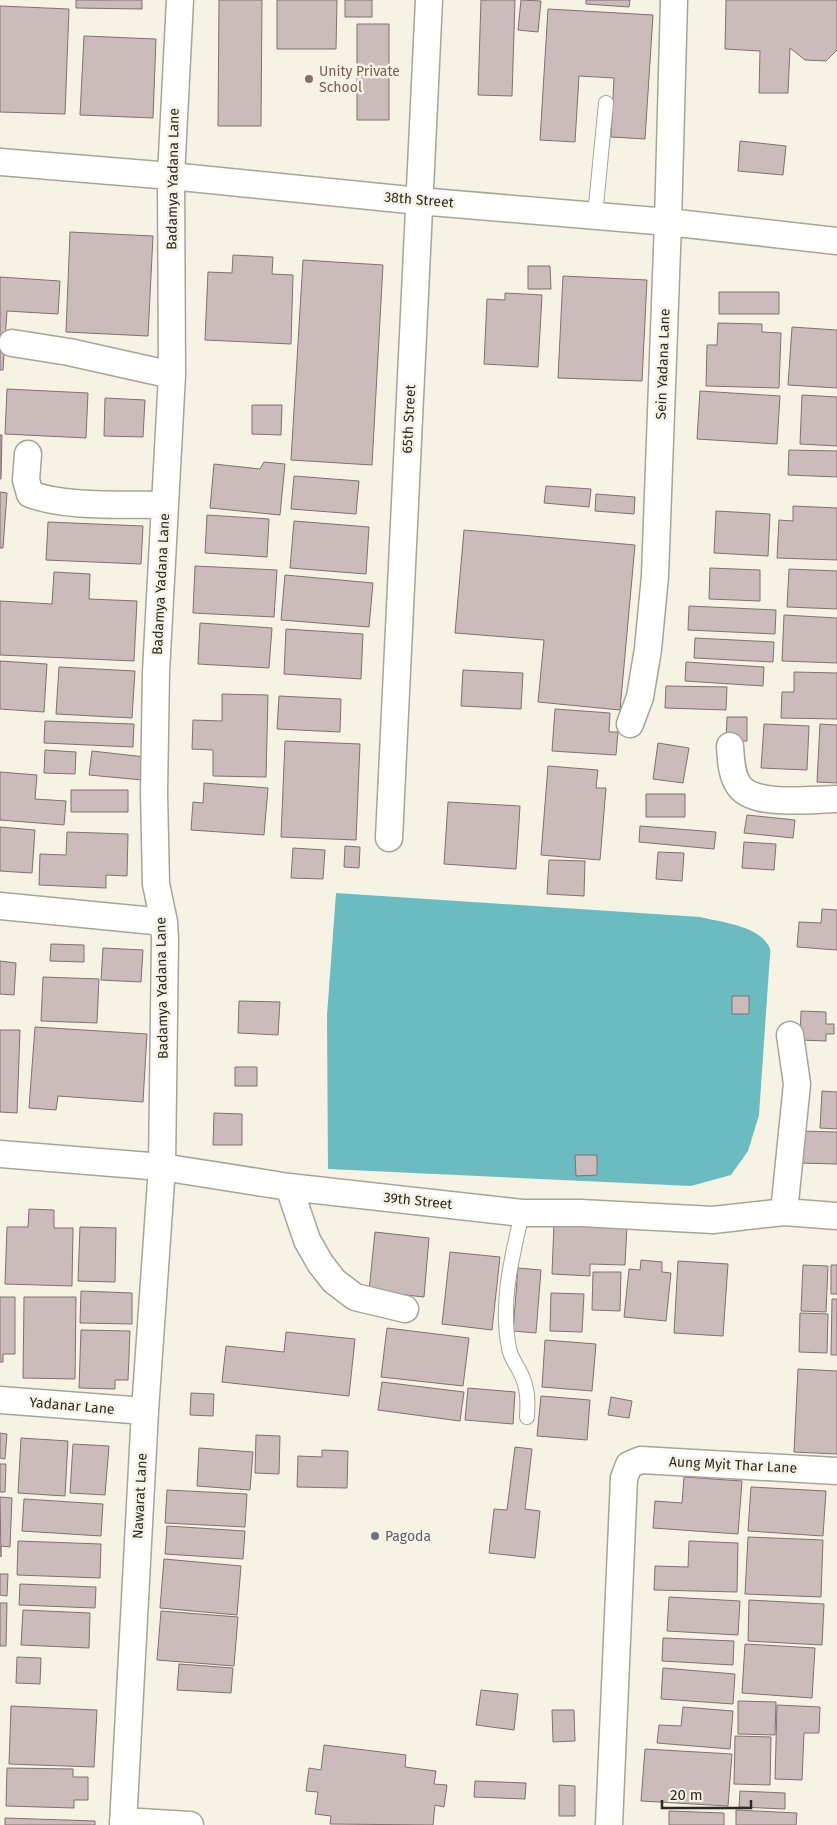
<svg xmlns="http://www.w3.org/2000/svg" width="837" height="1825" viewBox="0 0 837 1825" font-family="'Fira Sans',sans-serif">
<style>
.water{fill:#6bbcc1}
.building{fill:#cbb;stroke:#807170}
.lines{fill:none;stroke-linecap:round;stroke-linejoin:round}
.lane-casing{stroke:#a7a597;stroke-width:16}
.street-casing{stroke:#a7a597;stroke-width:29}
.lane{stroke:#fff;stroke-width:14}
.street{stroke:#fff;stroke-width:26}
.education-dot{fill:#8d6e63;stroke:#f6f3e5;stroke-width:2}
.worship-dot{fill:#6b7280;stroke:#f6f3e5;stroke-width:2}
.labels{text-anchor:middle;dominant-baseline:central;stroke-width:5;stroke-linejoin:round;paint-order:stroke}
.education-label{font-size:14px;fill:#785e54;stroke:#f6f3e5;text-anchor:start}
.street-label{font-size:14px;fill:#2a2923;stroke:#f6f3e5}
.worship-label{font-size:14px;fill:#5b616d;stroke:#f6f3e5;text-anchor:start}
</style>
<rect width="100%" height="100%" fill="#f6f3e5"/>
<path class="water" d="M336 893 700 917C720 922 762 926 770 949 771 954 769 963 769 969L759 1115 748 1151 731 1175 691 1186 328 1169 327 1015Z"/>
<path class="building" d="M76 0H142V9L76 8Z
M219 0H262L261 126H218Z
M277 0H337L336 49H277Z
M345 0H372V17H345Z
M481 0H515L512 96 478 95Z
M521 0 541 1 538 32 518 30Z
M586 0H630L629 7 586 4Z
M726 0H837V50L826 61 805 60 790 48 788 93H759L760 51 725 49Z
M0 6 69 9 65 114 0 112Z
M548 9 653 15 645 139 611 137 614 78 579 76 575 142 540 140Z
M357 24H389V120H357Z
M84 36 156 39 153 118 80 115Z
M740 141 786 146 783 175 738 171Z
M70 232 153 236 148 336 66 332Z
M233 255 273 257 272 274 293 275 291 344 205 340 208 272 232 273Z
M303 260 383 265 372 465 291 460Z
M528 266H550L551 289H528Z
M563 276 647 280 642 381 558 378Z
M0 277 60 281 58 314 7 311 3 370H0Z
M719 292H779V314H719Z
M505 293 542 295 538 367 484 364 487 299 505 300Z
M718 323 762 324V332L781 333 779 388 706 386 707 345H717Z
M792 327 837 330V388L788 385Z
M7 389 88 393 86 438 5 434Z
M700 391 780 396 777 444 697 439Z
M802 395 837 397V446L800 444Z
M105 398 145 400 143 437 104 436Z
M252 405H282L281 435 252 434Z
M0 435H2L1 479H0Z
M789 450 837 451V477L788 475Z
M264 462 285 464 280 515 210 508 214 464 260 469Z
M294 476 359 481 356 514 291 509Z
M546 486 591 489 589 507 544 503Z
M0 492 7 493 3 548H0Z
M596 494 635 497 634 514 595 511Z
M793 506 837 508V560L777 558 779 520 793 521Z
M716 511 770 514 768 556 714 553Z
M207 515 269 519 267 557 205 553Z
M294 521 369 527 366 574 290 568Z
M48 522 143 526 141 564 46 560Z
M464 530 635 545 620 710 538 702 544 640 455 633Z
M195 566 277 570 274 617 193 613Z
M710 568 760 570V601L709 599Z
M789 569 837 571V609L787 607Z
M54 572 90 574 89 599 137 601 134 661 0 655V601L52 604Z
M285 575 373 583 369 627 281 620Z
M689 606 776 610 775 634 688 630Z
M784 615 837 618V663L782 661Z
M200 623 272 628 269 668 198 664Z
M286 629 363 634 361 679 284 674Z
M695 638 774 642 773 662 694 658Z
M0 661 47 664 44 712 0 709Z
M686 662 764 667 763 686 685 681Z
M59 667 135 671 132 718 56 714Z
M463 670 523 673 521 709 461 706Z
M794 672 837 673V719L781 718 782 692H794Z
M666 686 727 687 726 710 665 708Z
M222 694 268 695 266 777 213 776V750L192 749 193 720 222 721Z
M279 696 341 699 340 732 277 729Z
M555 709 610 713 609 732H618L616 755 552 751Z
M727 717H747V741H726Z
M45 721 134 724 133 747 44 743Z
M764 724 809 726 807 770 761 768Z
M820 724 837 725V783L817 782Z
M285 741 360 744 356 840 281 837Z
M658 743 689 748 683 783 653 779Z
M45 750 76 752 75 774 44 773Z
M92 751 145 757 142 780 89 775Z
M548 766 598 770 596 788H606L600 860 541 855Z
M0 772 37 775 35 799 66 801 64 825 0 820Z
M204 783 268 788 264 835 191 830 193 802 203 803Z
M71 790H128V812H71Z
M646 794H685V817H646Z
M448 802 520 806 516 869 444 864Z
M747 815 795 820 793 838 744 833Z
M640 826 716 832 714 849 639 842Z
M0 827 35 830 32 873 0 871Z
M67 832 128 834 127 876 106 875V888L39 885 40 854 66 855Z
M744 842 776 844 774 870 742 868Z
M345 846 360 847 359 868 344 867Z
M293 848 325 850 323 879 291 878Z
M658 852 684 853 682 881 656 879Z
M549 860 585 861 584 896 547 894Z
M822 909 837 910V950L797 947 799 922 821 923Z
M51 944 84 945V962L50 961Z
M103 948 143 950 141 982 101 980Z
M0 961 16 963 14 995 0 994Z
M43 977 99 979 97 1023 41 1021Z
M732 996H749V1014H732Z
M239 1001 280 1002 278 1035 238 1033Z
M801 1011 826 1012V1024H834V1034H826V1041L800 1040Z
M35 1027 147 1034 143 1102 58 1096 56 1110 29 1108Z
M0 1030H20L17 1113 0 1112Z
M235 1067H257V1086H235Z
M822 1091 837 1092V1129L820 1128Z
M214 1113 242 1114V1145H213Z
M800 1131 837 1132V1164L799 1163Z
M575 1155H597V1175L576 1176Z
M29 1209 54 1210V1228H73L72 1286 5 1284 7 1227H28Z
M554 1223 627 1226 625 1265 590 1264V1276L552 1274Z
M80 1227 116 1228 115 1282 78 1281Z
M375 1232 429 1238 424 1297 369 1291Z
M450 1252 500 1257 492 1330 442 1324Z
M641 1260 662 1262V1272L671 1273 666 1321 624 1317 629 1269 640 1270Z
M678 1261 728 1264 723 1336 674 1333Z
M803 1265 828 1266 826 1312 801 1311Z
M831 1265H837V1294H831Z
M518 1268 541 1270 536 1333 513 1331Z
M593 1272H621L620 1311 592 1310Z
M81 1291 132 1293V1324L80 1323Z
M551 1293 584 1294 582 1332 550 1331Z
M0 1297H15V1354H3V1362H0Z
M24 1297H76L75 1379 23 1378Z
M832 1299H837V1355H831Z
M800 1313 828 1314 827 1353 799 1352Z
M387 1328 469 1338 463 1386 381 1377Z
M81 1330 130 1331 128 1380H115V1389L79 1388Z
M286 1332 355 1339 349 1396 222 1382 226 1346 284 1352Z
M545 1340 596 1344 592 1391 542 1387Z
M798 1369 837 1371V1454L794 1452Z
M382 1382 464 1392 460 1421 378 1410Z
M468 1388 515 1392 513 1424 465 1420Z
M191 1393 214 1394 213 1416 190 1415Z
M541 1396 590 1400 587 1440 537 1436Z
M611 1397 632 1401 629 1418 608 1415Z
M0 1433 7 1434 5 1459 0 1458Z
M256 1435 280 1436 279 1474 255 1473Z
M21 1438 68 1441 65 1496 18 1493Z
M73 1444 109 1446 105 1495 70 1493Z
M515 1447 532 1449 525 1509 540 1511 535 1558 489 1553 494 1509 507 1510Z
M199 1448 253 1452 250 1490 197 1486Z
M322 1450 348 1451 347 1488 297 1487 298 1456 322 1457Z
M0 1464H6L5 1492H0Z
M684 1477 742 1481 738 1534 653 1528 655 1501 682 1503Z
M751 1487 826 1491 823 1536 748 1531Z
M167 1490 247 1494 245 1527 165 1523Z
M0 1497 12 1498 10 1547 1 1546V1557Z
M24 1499 103 1504 101 1536 22 1531Z
M167 1526 245 1531 243 1559 165 1554Z
M748 1537 823 1540 821 1597 745 1594Z
M18 1541 101 1544 100 1578 17 1575Z
M689 1541 738 1543 737 1592 654 1590 655 1566 688 1567Z
M164 1559 241 1566 237 1615 160 1608Z
M0 1574H8L7 1596 0 1595Z
M20 1584 96 1587 95 1608 19 1605Z
M669 1597 740 1601 738 1635 667 1631Z
M749 1600 824 1604 822 1645 748 1641Z
M0 1603H7L6 1646H0Z
M23 1610 90 1613 89 1648 21 1645Z
M161 1611 238 1617 234 1666 157 1660Z
M663 1638 734 1641 733 1665 662 1661Z
M745 1644 815 1648 812 1698 742 1693Z
M17 1657 41 1658 40 1684 16 1683Z
M179 1664 233 1668 231 1693 177 1690Z
M663 1668 735 1674 733 1704 661 1699Z
M481 1690 518 1694 514 1730 476 1725Z
M738 1701 776 1702 775 1735 738 1734Z
M777 1705 820 1707 819 1733H804L802 1780 775 1779Z
M11 1706 97 1710 94 1767 9 1764Z
M683 1707 733 1711 730 1749 657 1743 659 1725 681 1726Z
M552 1710H574L575 1741 553 1742Z
M735 1736 771 1737 770 1785 734 1784Z
M324 1745 406 1755 405 1767 436 1771 434 1784 447 1785 444 1807 435 1805 433 1825 330 1824 331 1816 315 1814 318 1792 306 1791 309 1768 321 1770Z
M645 1749 732 1754 728 1806 641 1801Z
M7 1768 73 1769V1777H88V1800H74V1808L6 1806Z
M475 1781 526 1783 525 1799 474 1797Z
M559 1785 575 1786V1816H559Z
M740 1791 785 1793V1809L739 1807Z
M736 1810 797 1813 796 1825H736Z
M669 1811 724 1813V1825H669Z
M5 1818 95 1821V1825H5Z"/>
<g class="lines">
<g class="lane-casing">
<path id="lane" d="M595 215 606 103
M522 1213C512 1257 500 1302 509 1348 510 1357 517 1365 520 1372 528 1387 528 1401 527 1417"/>
</g>
<g class="street-casing">
<path id="street" d="M0 162 171 176 419 201 668 222 837 241
M12 343 69 352 172 375
M28 454 26 480 30 494C66 508 125 504 165 505
M630 724 640 697 648 649 655 576 668 222 674 0
M730 746C731 759 731 776 740 787 756 807 813 799 837 799
M389 838 429 0
M0 906 164 922
M0 1154 162 1167 289 1187 522 1213H581L713 1220 784 1212 837 1216
M289 1187 307 1240 320 1263 334 1281 355 1297 405 1309
M784 1212 797 1084 790 1035
M0 1400 145 1411
M123 1821 190 1825
M123 1825 145 1411 162 1167 165 939 164 922 156 884 154 793 156 672 172 375 171 176 180 0
M609 1825 624 1478 629 1465 641 1460 837 1471"/>
</g>
<use href="#lane" class="lane"/>
<use href="#street" class="street"/>
</g>
<circle class="education-dot" cx="309" cy="79" r="5"/>
<circle class="worship-dot" cx="375" cy="1536" r="5"/>
<g class="labels">
<g class="education-label">
<text x="319" y="71">Unity Private<tspan x="319" dy="16">School</tspan></text>
</g>
<g class="street-label">
<text transform="translate(173 179) rotate(-89)">Badamya Yadana Lane</text>
<text transform="translate(419 200) rotate(5)">38th Street</text>
<text transform="translate(663 364) rotate(-88)">Sein Yadana Lane</text>
<text transform="translate(409 419) rotate(-87)">65th Street</text>
<text transform="translate(161 584) rotate(-87)">Badamya Yadana Lane</text>
<text transform="translate(162 988) rotate(-91)">Badamya Yadana Lane</text>
<text transform="translate(418 1201) rotate(6)">39th Street</text>
<text transform="translate(72 1406) rotate(5)">Yadanar Lane</text>
<text transform="translate(733 1465) rotate(3)">Aung Myit Thar Lane</text>
<text transform="translate(140 1496) rotate(-87)">Nawarat Lane</text>
</g>
<g class="worship-label">
<text x="385" y="1536">Pagoda</text>
</g>
</g>
<path d="M662 1800v8h89v-8" fill="none" stroke="#2a2923" stroke-width="2.5"/>
<text x="670" y="1800" font-size="15" fill="#2a2923" stroke="#f6f3e5" stroke-width="4" paint-order="stroke">20 m</text>
</svg>
